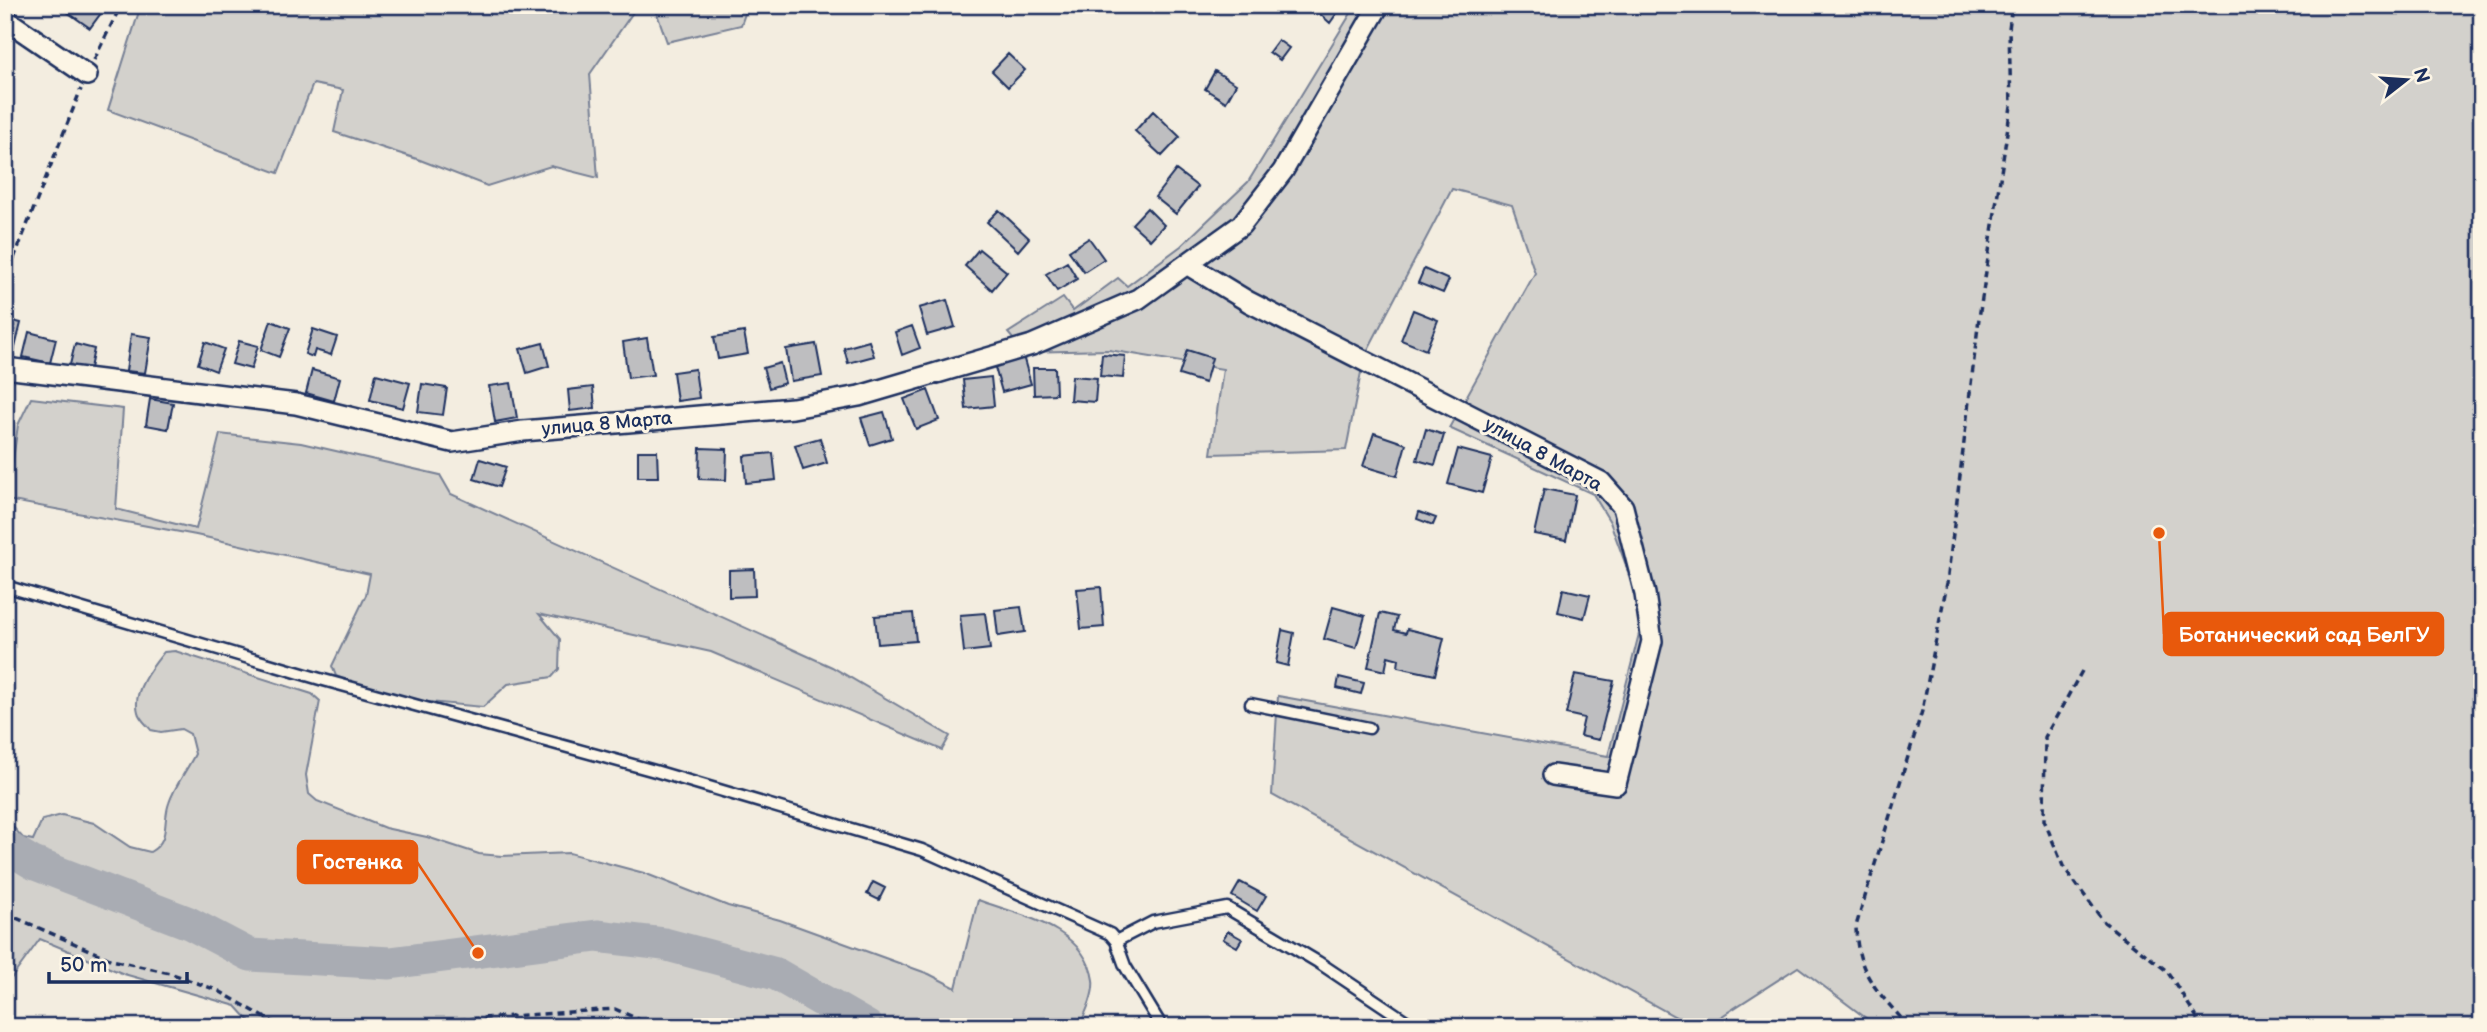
<svg xmlns="http://www.w3.org/2000/svg" width="2487" height="1032" viewBox="0 0 2487 1032" font-family="'Balsamiq Sans',sans-serif">
<style>
.built{fill:#e3dfd6}
.green{fill:#d3d1cc;stroke:#778095;stroke-width:2}
.lines{fill:none;stroke-linecap:round;stroke-linejoin:round}
.river{stroke:#a9acb3;stroke-width:33}
.building{fill:#bebec0;stroke:#1b2f5e;stroke-width:2}
.service-casing{stroke:#1b2f5e;stroke-width:15}
.minor-casing{stroke:#1b2f5e;stroke-width:24}
.path{stroke:#1b2f5e;stroke-width:3.5;stroke-dasharray:7 5;stroke-linecap:butt}
.service{stroke:#fcf5e5;stroke-width:10}
.minor{stroke:#fcf5e5;stroke-width:19}
.labels{text-anchor:middle;dominant-baseline:central;stroke-width:6;stroke-linejoin:round;paint-order:stroke}
.street-label{font-size:19px;fill:#1b2f5e;stroke:#fcf5e5}
.leader{fill:none;stroke:#e8590c;stroke-width:2.5}
.callout-dot{fill:#e8590c;stroke:#fcf5e5;stroke-width:2.5}
.callout{fill:#e8590c;stroke:#e8590c;stroke-width:2.5}
.callout-label{font-size:21px;text-anchor:middle;font-weight:bold;fill:#fff}
</style>
<rect width="100%" height="100%" fill="#f3ede0"/>
<filter id="ink" filterUnits="userSpaceOnUse"><feTurbulence type="fractalNoise" baseFrequency=".0143" numOctaves="2"/><feDisplacementMap in="SourceGraphic" scale="14" xChannelSelector="R" yChannelSelector="G"/><feConvolveMatrix kernelMatrix="1 2 1 2 8 2 1 2 1" color-interpolation-filters="sRGB"/></filter>
<g filter="url(#ink)">
<path class="built" d="M5 422 17 425 5 505Z"/>
<path class="green" d="M141 5H638L590 74 598 178 551 166 487 186 420 160 334 132 343 90 313 84 278 173 108 110Z
M654 5H748L741 25 667 42Z
M1356 5H2482V1027H1870L1871 1022 1798 967 1705 1027H1694L1272 795 1278 696 1608 756 1644 614 1610 522 1593 494 1449 428 1535 273 1512 205 1452 189 1364 357 1346 450 1211 454 1223 369 1109 350 1024 352 1008 333 1063 298 1073 311 1118 278 1127 286 1181 246 1248 182Z
M31 398 123 409 116 509 196 529 220 434 301 443 440 475 451 494 832 667 950 736 942 750 711 652 539 614 560 639 559 669 552 677 508 684 483 707 418 701 375 693 336 676 332 666 366 595 370 574 196 535 7 500 18 425Z
M175 651 312 694 320 701 306 775 309 794 317 801 385 828 427 837 479 854 502 856 569 853 644 873 728 906 780 920 929 974 956 988 978 900C1019 915 1085 927 1093 980 1095 994 1085 1014 1079 1027H255L236 1006 124 974 40 939 5 987V818L23 838 33 840 42 820 62 815 94 823 130 847 150 852C171 840 162 823 169 803 174 787 187 770 195 754L190 734 181 729 161 732 151 730C147 725 139 718 138 712 132 691 152 667 164 652Z"/>
<g class="lines">
<path class="river" d="M5 846 33 863 189 923 250 955 390 963 597 936 664 944 776 974 868 1027"/>
</g>
<path class="building" d="M66 5H107L90 28 63 9Z
M1310 5H1334L1339 10 1330 23Z
M1278 40 1289 48 1280 60 1269 52Z
M1008 54 1025 70 1008 87 992 71Z
M1215 71 1236 84 1226 102 1205 89Z
M1153 111 1180 137 1162 156 1135 131Z
M1176 170 1198 187 1176 214 1155 197Z
M1147 208 1164 225 1150 240 1132 224Z
M999 210 1029 238 1018 251 987 222Z
M1089 238 1104 259 1084 272 1069 251Z
M979 249 1007 272 992 290 965 266Z
M1067 262 1077 279 1057 291 1046 274Z
M1424 269 1449 280 1443 293 1418 283Z
M947 300 955 327 927 335 919 308Z
M1413 310 1438 320 1426 350 1401 340Z
M5 319 21 323 13 356 5 354Z
M271 321 290 328 279 357 261 350Z
M912 326 920 348 902 355 895 332Z
M313 329 337 337 331 355 315 350 313 357 305 354Z
M29 332 56 339 50 363 23 357Z
M744 332 748 354 718 359 714 337Z
M131 334 151 337 145 373 126 371Z
M647 338 653 375 628 378 623 342Z
M239 341 258 346 251 369 232 364Z
M869 341 874 356 848 363 844 348Z
M205 342 224 349 216 371 198 364Z
M543 343 549 366 527 373 520 349Z
M75 344 94 349 89 373 69 369Z
M816 344 822 376 791 381 786 349Z
M1187 350 1212 358 1205 383 1179 375Z
M1102 354 1125 356 1123 378 1100 376Z
M1023 356 1031 384 1002 392 994 364Z
M780 363 785 383 769 388 763 368Z
M1033 368H1055L1056 394 1034 395Z
M695 369 699 398 677 401 673 372Z
M312 370 340 378 334 401 306 393Z
M376 374 410 383 403 408 370 400Z
M1072 376 1097 378 1095 402 1070 400Z
M991 377 994 406 966 409 963 380Z
M511 383 517 418 495 422 489 386Z
M422 384 447 388 443 415 418 412Z
M593 387 595 408 570 411 568 390Z
M928 390 939 420 916 429 904 399Z
M150 399 173 403 168 429 146 425Z
M884 412 892 438 870 445 861 418Z
M1426 429 1444 435 1435 465 1417 460Z
M1374 433 1406 444 1397 476 1363 466Z
M820 438 827 463 803 470 795 445Z
M700 448 727 449 726 480 699 479Z
M1458 449 1492 458 1482 493 1448 484Z
M638 451H657L658 477H638Z
M773 453 776 480 746 483 744 456Z
M480 459 506 467 499 487 474 479Z
M1544 489 1575 495 1566 540 1534 534Z
M1419 512 1436 518 1433 525 1417 519Z
M754 569 755 596 729 597V570Z
M1101 587 1104 627 1081 629 1077 589Z
M1563 589 1590 595 1584 618 1558 612Z
M1021 607 1025 632 998 636 995 610Z
M1333 607 1365 616 1356 648 1324 639Z
M913 613 916 641 878 644 875 616Z
M985 613 990 649 964 652 960 615Z
M1380 613 1397 617 1394 630 1406 633 1407 629 1444 638 1435 675 1398 667 1399 659 1388 656 1385 671 1368 667Z
M1282 630 1294 633 1288 666 1276 663Z
M1575 674 1614 681 1599 740 1580 736 1584 718 1566 714Z
M1339 677 1364 683 1361 694 1337 688Z
M873 882 885 888 879 900 867 894Z
M1240 882 1266 896 1257 911 1232 896Z
M1228 931 1242 939 1237 947 1223 939Z"/>
<g class="lines">
<g class="service-casing">
<path id="service" d="M5 586 320 679 655 771 922 850 1110 934 1116 941 1153 922 1227 908 1318 962 1415 1027
M1251 704 1369 728
M1116 941 1125 966 1162 1027"/>
</g>
<g class="minor-casing">
<path id="minor" d="M5 19 87 75
M1188 265 1249 302 1601 482 1623 507 1645 594 1652 641 1616 784 1553 775
M5 368 296 404 452 442 523 431 793 408 859 396 1032 345 1138 299 1241 225 1283 171 1379 5"/>
</g>
<path class="path" d="M94 60 121 5
M5 281 81 89
M2082 671 2045 737 2044 820 2063 866 2104 922 2167 971 2196 1016 2200 1027
M5 913 112 960 170 973 219 991 281 1027
M351 1027 615 1009 656 1027
M1909 1027C1878 991 1857 976 1856 926L1922 711 1947 583 1979 318 2011 106 2009 29 2012 5"/>
<use href="#service" class="service"/>
<use href="#minor" class="minor"/>
</g>
</g>
<g class="labels">
<g class="street-label">
<text transform="translate(607 424) rotate(-5)">улица 8 Марта</text>
<text transform="translate(1543 455) rotate(29)">улица 8 Марта</text>
</g>
</g>
<path class="leader" d="M2159 533L2164 634M478 953L417 862"/>
<g class="callout-dot">
<circle cx="2159" cy="533" r="7"/>
<circle cx="478" cy="953" r="7"/>
</g>
<g class="callout">
<rect x="2164" y="613" width="279" height="42" rx="7"/>
<rect x="298" y="841" width="119" height="42" rx="7"/>
</g>
<g class="callout-label">
<text x="2304" y="642">Ботанический сад БелГУ</text>
<text x="357" y="869">Гостенка</text>
</g>
<rect width="2487" height="1032" fill="none" stroke="#fcf5e5" stroke-width="28"/>
<rect x="14" y="14" width="2459" height="1004" fill="none" stroke="#1b2f5e" stroke-width="2.5" filter="url(#ink)"/>
<g transform="translate(2406 80) rotate(73)" stroke="#fcf5e5" stroke-width="5" paint-order="stroke">
<path d="M0-5L12 26L0 18L-12 26Z" fill="#1b2f5e"/>
<text y="-10" font-size="19" font-weight="bold" text-anchor="middle" fill="#1b2f5e">N</text>
</g>
<path d="M49 972v10h138v-10" fill="none" stroke="#1b2f5e" stroke-width="3.5"/>
<text x="60" y="972" font-size="21" fill="#1b2f5e" stroke="#fcf5e5" stroke-width="5" paint-order="stroke">50 m</text>
</svg>
